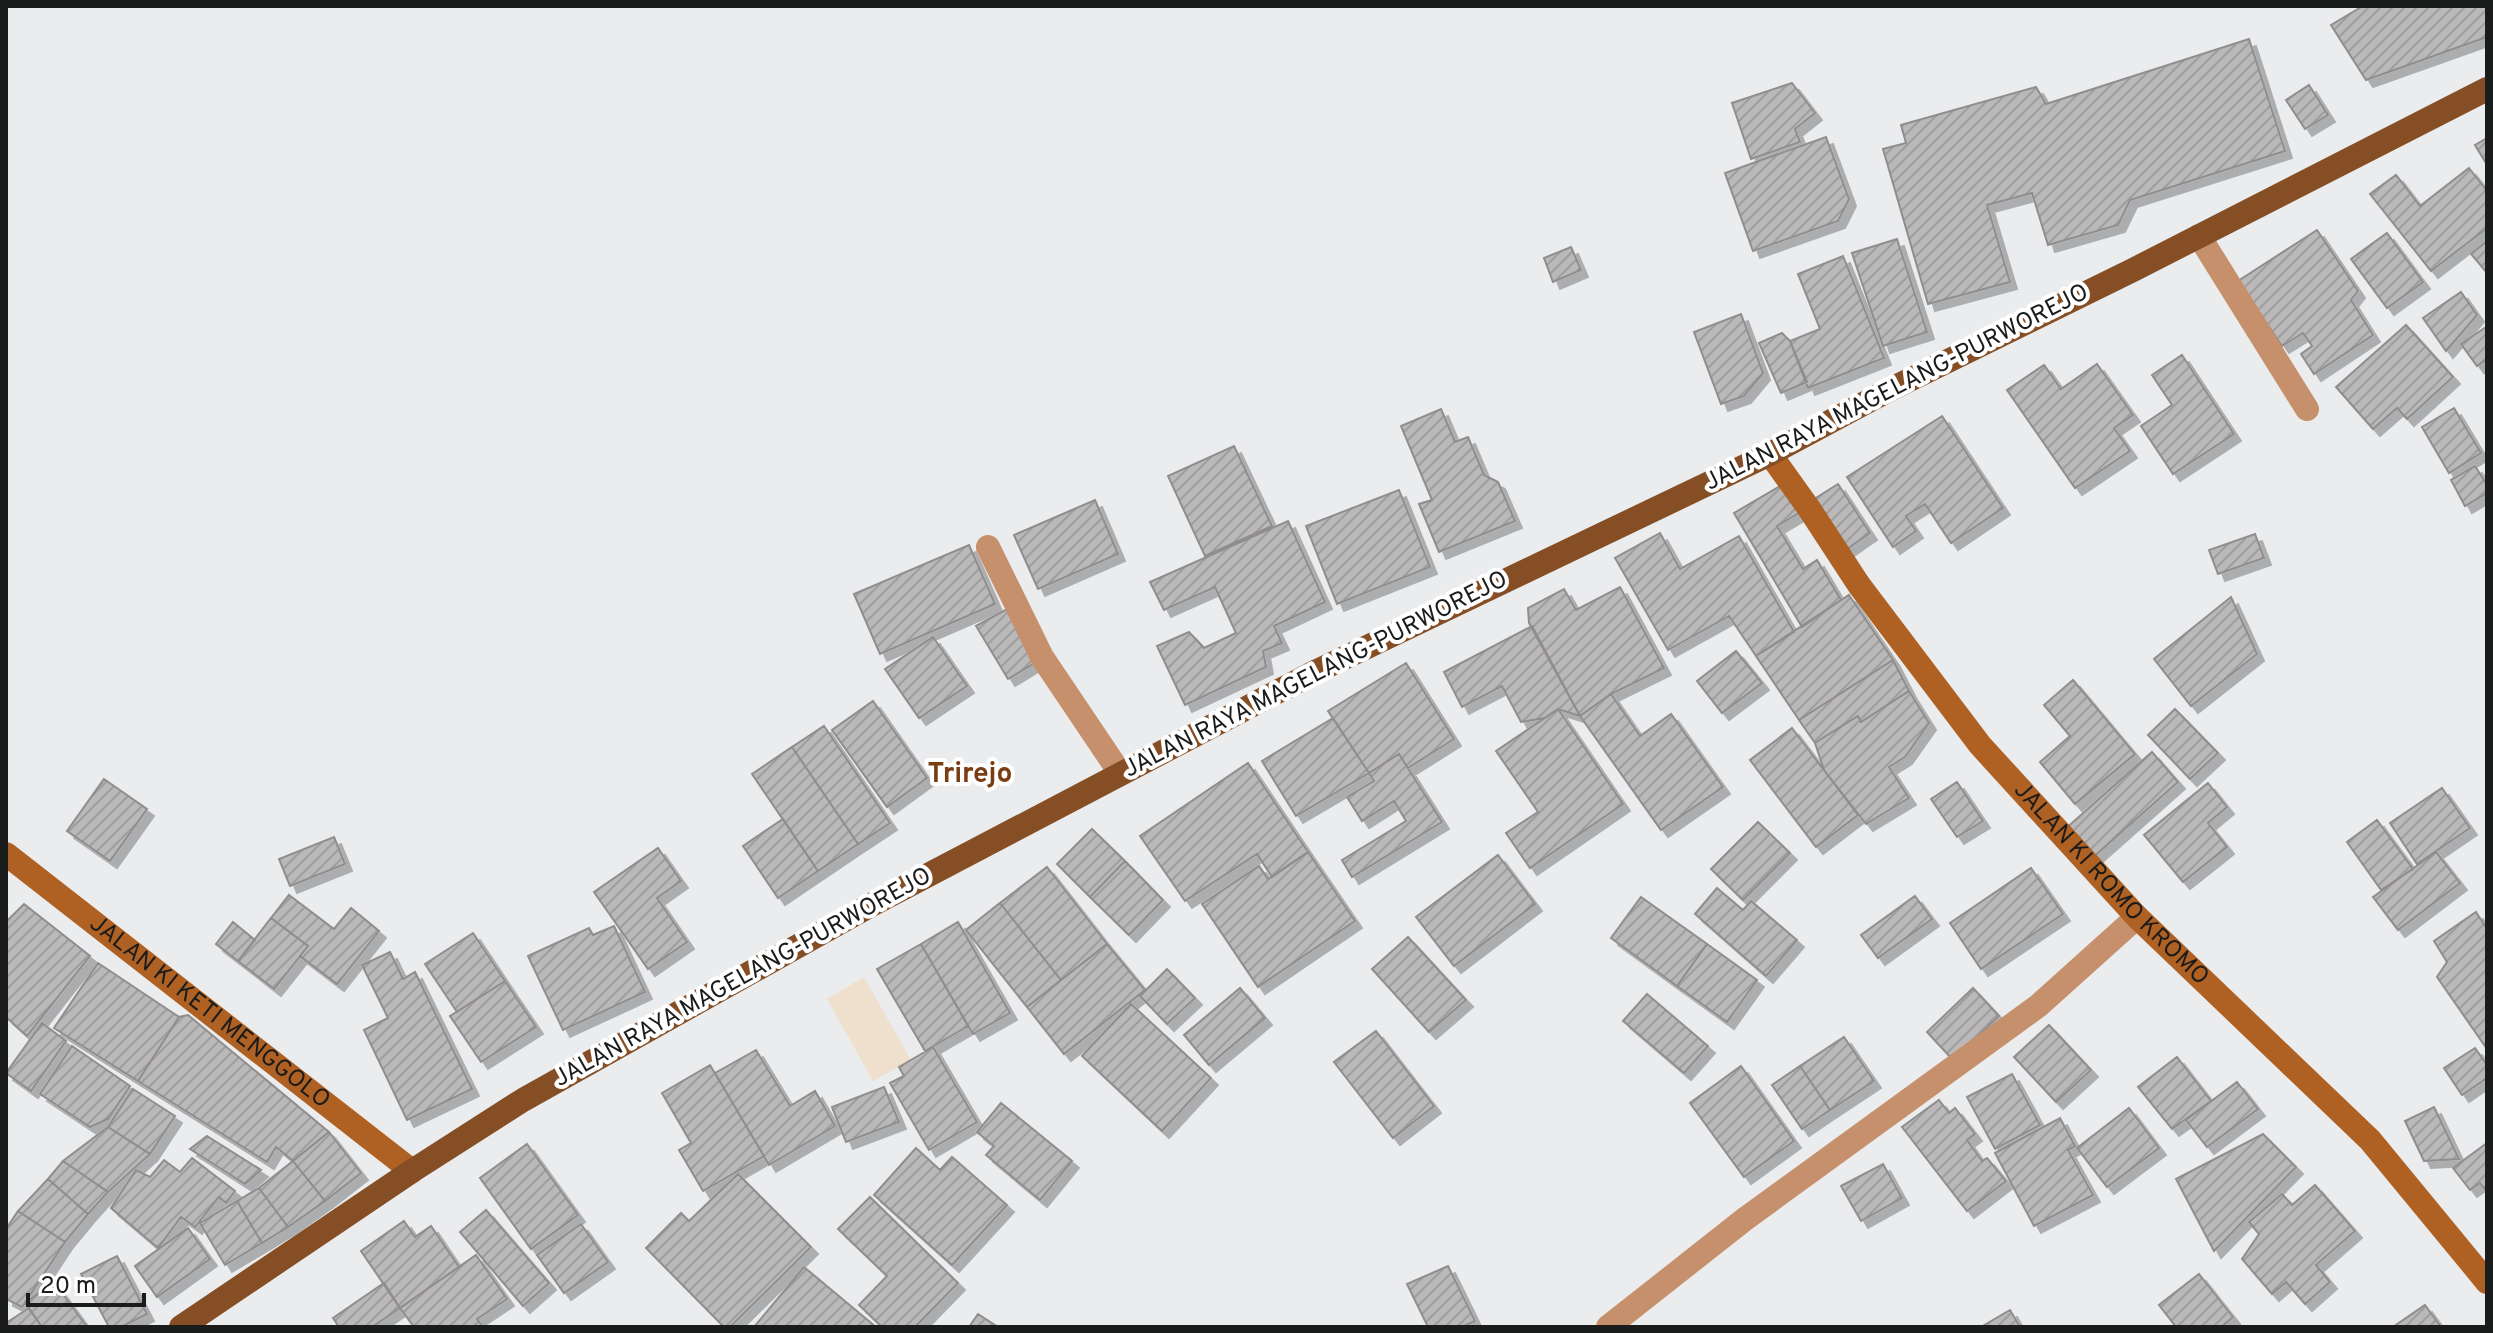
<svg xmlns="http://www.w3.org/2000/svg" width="2493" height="1333" viewBox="0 0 2493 1333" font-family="Overpass,sans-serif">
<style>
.medical{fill:#eee0cd}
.building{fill:url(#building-hatch);stroke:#908d8e;stroke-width:2;filter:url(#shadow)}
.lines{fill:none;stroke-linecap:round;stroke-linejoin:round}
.street{stroke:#c6906c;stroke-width:24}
.secondary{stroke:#af6123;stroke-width:24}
.primary{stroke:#854e24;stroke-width:24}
.labels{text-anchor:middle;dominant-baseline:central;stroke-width:8;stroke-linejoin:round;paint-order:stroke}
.street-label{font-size:24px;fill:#1a1b1b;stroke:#fff}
.quarter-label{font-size:28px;font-weight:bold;fill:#793d11;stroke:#fff}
</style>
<defs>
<pattern id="building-hatch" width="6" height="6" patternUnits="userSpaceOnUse" patternTransform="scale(2)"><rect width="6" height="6" fill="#bab8b8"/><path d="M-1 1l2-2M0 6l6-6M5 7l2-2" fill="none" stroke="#9f9e9e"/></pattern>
<filter id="shadow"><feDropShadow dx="7" dy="7" stdDeviation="0" flood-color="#0004"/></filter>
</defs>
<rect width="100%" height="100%" fill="#eaecee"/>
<path class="medical" d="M864 977 911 1060 873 1081 827 999Z"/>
<path class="building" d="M2363 6H2487V37L2366 80 2331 25Z
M2249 39 2285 151 2130 200 2118 225 2048 245 2032 193 1987 205 2010 282 1928 304 1883 149 1906 143 1901 125 2036 87 2046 104Z
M1792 83 1815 113 1795 129 1800 142 1751 159 1732 103Z
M2309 85 2328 115 2305 129 2286 100Z
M1826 137 1849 199 1838 221 1753 251 1725 173Z
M2487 138V165L2475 145Z
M2469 168 2487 191V228L2431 271 2370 194 2396 175 2420 206Z
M2317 230 2358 291 2351 300 2373 335 2314 374 2301 354 2312 346 2303 333 2282 346 2238 281Z
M2387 233 2423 282 2387 308 2351 259Z
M1897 239 1927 332 1883 346 1852 253Z
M2487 241V273L2471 254Z
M1571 247 1581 270 1553 282 1544 258Z
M1843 256 1884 358 1808 388 1790 341 1820 329 1798 274Z
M2461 292 2477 315 2446 351 2423 318Z
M1741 314 1763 373 1744 396 1721 404 1694 332Z
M2406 325 2453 377 2407 419 2397 408 2373 429 2336 387Z
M2486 327 2487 359 2477 366 2461 344Z
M1782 333 1790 341 1807 382 1781 393 1759 343Z
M2182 355 2234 434 2173 474 2141 426 2172 405 2152 375Z
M2097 364 2133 415 2114 428 2130 451 2075 488 2007 390 2044 365 2061 389Z
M2454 408 2481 453 2449 473 2422 427Z
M1441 409 1455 442 1468 437 1484 475 1498 482 1515 521 1439 552 1419 504 1432 500 1401 426Z
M1942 416 2003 508 1951 543 1925 504 1906 516 1916 531 1893 547 1847 477Z
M1234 446 1272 526 1205 556 1168 476Z
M2475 466 2487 485V493L2465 506 2451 480Z
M1787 482 1804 510 1777 526 1803 569 1817 560 1841 600 1802 627 1734 513Z
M1838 484 1870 533 1844 551 1811 501Z
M1399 490 1430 567 1337 604 1306 526Z
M1095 500 1118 554 1038 589 1014 535Z
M1288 521 1325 602 1274 626 1282 643 1263 651 1266 667 1185 705 1157 646 1189 632 1204 648 1236 633 1215 587 1164 610 1150 582Z
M1660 533 1680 569 1739 536 1794 632 1756 656 1729 616 1668 650 1615 558Z
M2255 534 2264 558 2218 574 2209 550Z
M969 545 995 604 880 654 854 594Z
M1620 587 1664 668 1611 694 1580 716 1529 623 1528 608 1564 589 1576 610Z
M1849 595 1893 660 1799 720 1756 656Z
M2231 597 2257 654 2191 706 2154 659Z
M1007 609 1038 661 1008 679 976 626Z
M1532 626 1580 716 1558 709 1545 718 1521 722 1502 686 1462 707 1444 672Z
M933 637 967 686 919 718 885 669Z
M1736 651 1762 683 1722 713 1697 681Z
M1893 660 1909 691 1861 722 1858 716 1815 743 1799 720Z
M1406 663 1454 739 1408 768 1399 754 1369 773 1328 711Z
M2073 680 2135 754 2075 804 2040 762 2070 736 2044 705Z
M1909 691 1929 723 1905 757 1889 767 1909 798 1866 824 1824 770 1815 743 1858 716 1861 722Z
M1611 694 1640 736 1671 714 1723 787 1661 830 1580 716Z
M873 701 927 778 887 807 832 730Z
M1558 709 1623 804 1530 868 1506 833 1538 812 1496 751Z
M2175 709 2218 753 2190 779 2148 735Z
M1333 718 1369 773 1296 816 1262 761Z
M824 726 890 823 858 844 792 747Z
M1792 728 1858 815 1816 847 1750 760Z
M792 747 858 844 818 871 752 774Z
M2152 752 2178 782 2090 860 2064 830Z
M1399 754 1442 822 1352 877 1342 860 1406 821 1394 801 1362 821 1347 797 1374 781 1369 773Z
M1248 763 1308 852 1272 877 1257 854 1185 901 1140 836Z
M104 779 147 809 110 861 67 831Z
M1957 782 1983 821 1957 837 1931 799Z
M2208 783 2227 807 2208 823 2227 847 2183 882 2144 835Z
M2442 788 2470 828 2417 864 2390 823Z
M783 819 818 871 778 898 743 846Z
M2377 820 2413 869 2381 890 2347 842Z
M1758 822 1790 853 1743 900 1711 869Z
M1092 829 1125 861 1090 897 1057 864Z
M334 837 345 864 290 886 279 859Z
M658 848 681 881 657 898 687 942 648 969 594 892Z
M1308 852 1355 921 1258 987 1202 904 1259 866 1268 879Z
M2436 852 2460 883 2398 930 2373 897Z
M1498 855 1535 904 1454 966 1416 917Z
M1125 861 1163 900 1129 935 1090 897Z
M1047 867 1107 944 1061 980 1000 903Z
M2031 868 2063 914 1981 969 1950 923Z
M1717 888 1743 910 1751 901 1797 940 1766 976 1695 914Z
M289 895 334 929 351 908 379 931 337 984 300 956 308 946 271 918Z
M1915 896 1932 919 1878 958 1861 935Z
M1641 897 1707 944 1677 986 1611 938Z
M1000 903 1061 980 1027 1007 966 930Z
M24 904 90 956 27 1036 6 1017V922Z
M2476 912 2487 929V1049L2437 977 2447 962 2434 941Z
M271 918 308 946 274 989 238 961Z
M233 922 255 940 238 961 216 944Z
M958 922 1010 1013 973 1034 921 944Z
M614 926 645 992 563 1030 528 956 589 928 593 935Z
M473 933 505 981 457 1012 425 964Z
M1408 937 1466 1000 1429 1032 1372 969Z
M921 944 968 1026 925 1051 877 969Z
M1107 944 1145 990 1064 1054 1027 1007Z
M1707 944 1757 980 1727 1022 1677 986Z
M390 952 403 979 415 972 472 1089 407 1120 364 1030 388 1018 362 965Z
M98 963 179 1017 138 1081 54 1028Z
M1167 969 1195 998 1167 1024 1140 996Z
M505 981 536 1027 481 1062 450 1016Z
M1240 988 1265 1018 1209 1065 1184 1035Z
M1973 988 1999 1016 1953 1060 1927 1032Z
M1647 994 1708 1046 1684 1073 1623 1021Z
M1131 1004 1211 1078 1162 1131 1082 1056Z
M188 1015 329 1132 293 1161 276 1147 267 1162 138 1081 179 1017Z
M42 1023 66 1041 31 1091 6 1073Z
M2049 1025 2091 1070 2056 1102 2014 1057Z
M1376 1031 1434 1106 1393 1138 1334 1062Z
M1844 1037 1874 1081 1830 1110 1800 1066Z
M72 1046 130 1086 108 1119 90 1127 40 1094Z
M933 1047 977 1122 929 1150 890 1083 904 1076 899 1067Z
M2475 1048 2487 1065V1078L2462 1095 2444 1068Z
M756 1050 790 1106 815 1091 835 1126 769 1165 715 1073Z
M2177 1057 2211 1101 2172 1129 2138 1087Z
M710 1065 764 1156 703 1191 679 1150 691 1143 662 1093Z
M1741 1066 1794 1141 1744 1177 1690 1103Z
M1800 1066 1830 1110 1802 1129 1772 1085Z
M2012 1074 2040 1125 1995 1149 1967 1097Z
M2237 1082 2258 1109 2207 1147 2186 1120Z
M884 1087 899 1122 846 1142 832 1107Z
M133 1089 175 1116 150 1154 108 1127Z
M1939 1100 1949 1113 1955 1108 1975 1134 1967 1140 1982 1161 1987 1158 2006 1181 1967 1211 1902 1127Z
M1001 1103 1072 1161 1040 1200 986 1155 994 1146 977 1132Z
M2434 1107 2459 1159 2424 1161 2405 1121Z
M2129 1108 2159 1148 2107 1187 2077 1148Z
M2060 1118 2075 1146 2068 1150 2093 1195 2034 1226 1995 1153Z
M108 1127 150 1154 108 1192 63 1161Z
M329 1132 361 1173 325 1201 293 1161Z
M2263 1134 2296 1167 2214 1251 2176 1179Z
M207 1136 261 1170 245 1184 190 1149Z
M2487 1143V1192L2480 1183 2470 1190 2453 1168Z
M527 1144 578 1215 531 1249 480 1178Z
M916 1148 940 1170 952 1157 1007 1205 952 1265 874 1195Z
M192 1158 235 1191 226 1203 219 1197 195 1227 181 1217 158 1248 111 1208 136 1170 150 1177 164 1160 180 1172Z
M63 1161 108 1192 88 1214 48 1179Z
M293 1161 325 1201 288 1227 259 1188Z
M1883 1164 1902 1198 1861 1221 1841 1186Z
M738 1174 811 1247 730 1327H724L646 1248 681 1213 689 1221Z
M48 1179 88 1214 65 1242 18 1211Z
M2315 1185 2355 1231 2316 1265 2330 1282 2305 1304 2286 1282 2272 1294 2242 1259 2259 1234 2249 1222 2282 1194 2292 1205Z
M259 1188 288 1227 262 1243 237 1201Z
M870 1197 958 1283 915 1327H882L859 1305 887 1276 838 1229Z
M237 1201 262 1243 225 1265 200 1223Z
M486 1210 549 1283 523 1306 460 1232Z
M18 1211 65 1242 22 1307 6 1299V1229Z
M404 1221 415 1237 431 1226 459 1267 400 1308 361 1251Z
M581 1224 608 1262 564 1293 537 1255Z
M188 1228 210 1259 157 1297 135 1266Z
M476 1255 507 1299 477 1319 483 1327H414L400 1308Z
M117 1256 147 1314 121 1327H109L81 1274Z
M1448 1266 1475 1321 1462 1327H1428L1407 1284Z
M804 1267 876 1327H754Z
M2199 1274 2233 1317 2221 1327H2176L2159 1305Z
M54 1282 87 1327H42L25 1303Z
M384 1283 400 1308 372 1327H339L333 1318Z
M2425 1305 2441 1327H2393Z
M29 1308 42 1327H6V1323Z
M2010 1310 2020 1327H1981Z
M978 1314 998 1327H969Z"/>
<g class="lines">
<path class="street" d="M2199 236 2307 409
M988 547 1042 657 1120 773
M1608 1327 1745 1219 2038 1006 2137 917"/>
<g class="secondary">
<path id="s1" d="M1770 454 1810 510 1859 585 1980 745 2137 917 2370 1140 2487 1282"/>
<path id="s2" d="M6 854 412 1171"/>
</g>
<path class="primary" d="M181 1327 412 1171 523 1100 873 904 1317 671 1770 454 1891 389 2133 270 2487 89"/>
</g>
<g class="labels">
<g class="street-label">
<text transform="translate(1897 388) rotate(-27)">JALAN RAYA MAGELANG-PURWOREJO</text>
<text transform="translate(1316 675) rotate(-27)">JALAN RAYA MAGELANG-PURWOREJO</text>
<text stroke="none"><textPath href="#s1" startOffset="550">JALAN KI ROMO KROMO</textPath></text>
<text transform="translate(743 978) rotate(-29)">JALAN RAYA MAGELANG-PURWOREJO</text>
<text stroke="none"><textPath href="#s2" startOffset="258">JALAN KI KETI MENGGOLO</textPath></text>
</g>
<g class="quarter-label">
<text x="970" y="775">Trirejo</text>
</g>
</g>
<rect width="2493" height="1333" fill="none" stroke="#1a1b1b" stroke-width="16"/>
<path d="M28 1293v12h116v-12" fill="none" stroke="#1a1b1b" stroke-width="4"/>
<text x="40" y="1293" font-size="24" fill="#1a1b1b" stroke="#ffffff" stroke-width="6" paint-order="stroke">20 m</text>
</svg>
